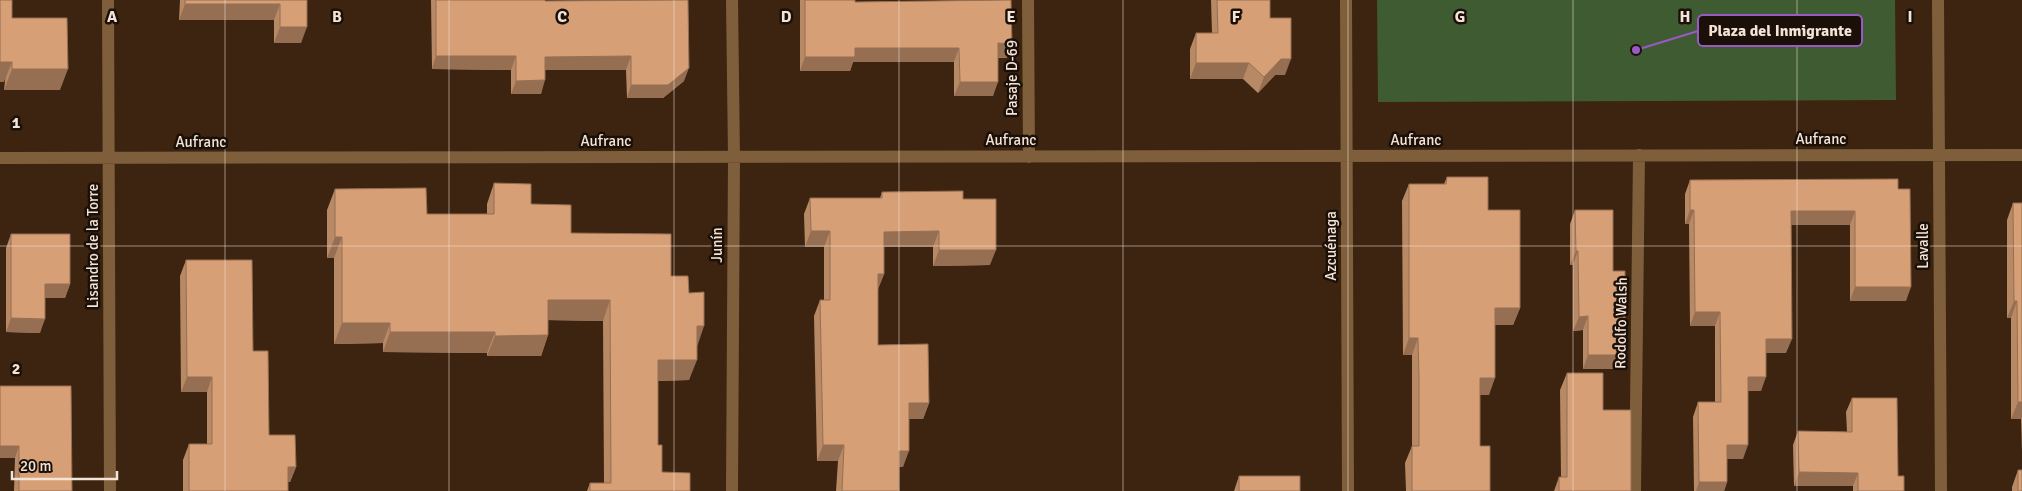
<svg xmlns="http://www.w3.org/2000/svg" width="2022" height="491" viewBox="0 0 2022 491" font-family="Signika,sans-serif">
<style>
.green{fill:#3f5b32}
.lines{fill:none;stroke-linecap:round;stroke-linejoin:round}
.minor{stroke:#7f5f3b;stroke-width:12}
.wall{fill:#b88965}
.shaded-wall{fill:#966f53}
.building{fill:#d69f76;stroke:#966f53}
.grid{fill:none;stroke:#f4e3d7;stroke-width:1;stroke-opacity:0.55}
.labels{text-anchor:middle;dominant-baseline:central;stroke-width:5;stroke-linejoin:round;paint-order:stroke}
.street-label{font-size:15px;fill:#f4e3d7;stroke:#1b1008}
.grid-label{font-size:16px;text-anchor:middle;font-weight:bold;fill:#f4e3d7;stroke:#1b1008;stroke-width:5;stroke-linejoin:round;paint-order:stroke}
.leader{fill:none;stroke:#995ac5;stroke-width:2}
.callout-dot{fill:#995ac5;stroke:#1b1008;stroke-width:2}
.callout{fill:#1b1008;stroke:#995ac5;stroke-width:2}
.callout-label{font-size:16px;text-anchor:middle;font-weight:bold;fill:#f4e3d7}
</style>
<rect width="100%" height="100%" fill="#3c2411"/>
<path class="green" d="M1377 0H1895L1896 100 1378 102Z"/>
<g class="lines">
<path class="minor" d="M108 0 110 491
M1028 0 1029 157
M1346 0 1348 491
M1938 0 1941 491
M0 158 2022 155
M732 491 734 157 732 0
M1635 491 1639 155"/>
</g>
<path class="wall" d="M180 0H307L301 43H274V20H179Z
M431 0H545V1L688 0 684 81 663 98H627L626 70H545L541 94H511V70L432 69Z
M800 0H855V2L1011 0 1007 58H998L993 96H954V62H853L850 71H800Z
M1211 0H1270V18L1285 75H1275L1258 93 1243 79H1190V49L1196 33H1212Z
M12 18 60 90H4Z
M1447 177 1488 210 1520 308 1513 325H1495L1489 395H1480V446L1490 491H1406L1405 463 1412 446V355H1403L1402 201 1409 184H1444Z
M1690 180 1898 189 1906 301H1850V225H1791L1786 353H1766L1761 391H1748L1743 459H1727V482L1724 491H1694L1693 417 1698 402H1715V326H1690L1689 224H1685V194Z
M494 183 531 204 571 233 671 276 689 293 697 346 689 380 658 381V445L662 472 690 491H587L590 483H604L603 321 548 320V335L541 356H487V353L383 352V343L334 344V258H327V210L335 189 427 214H487V204Z
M882 192 963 199 990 265 933 266V247H884V274L878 289V345L929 403 923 419H909L903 467H899V491H836L838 461H817L814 316 820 300H824V247H805L804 214 810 198H880Z
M2013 203H2022V452L2021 419H2011V318H2007V220Z
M1575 210 1613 271 1625 355 1620 369H1583V330L1573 331V265H1570V224Z
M11 234 70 284 65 298H45L40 333 6 332V248Z
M186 260 253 351 269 435 296 467 290 482H288V491H183V460L189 444H207V392H181L180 276Z
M1567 373 1603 410 1631 491H1554L1559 477H1561L1560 390Z
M0 386 72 491H14L15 458H0Z
M1852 398 1898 476 1904 491H1853V486H1794L1793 445 1798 431 1847 432 1846 412Z
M2018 470 2022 491H2012V487Z
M1239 476 1300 491H1234Z"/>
<path class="shaded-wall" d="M185 4H280L274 20H179Z
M280 27H307L301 43H274Z
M998 43 1012 44 1007 58 993 57Z
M855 48H959L954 62H853L850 71H800L805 57Z
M436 56H516L511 70 432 69Z
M631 56 626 70H541L545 57Z
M1281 59H1291L1285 75H1275L1258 93 1264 77Z
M0 62H12L4 82H0Z
M1196 63H1249L1243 79H1190Z
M689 68 684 81 663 98H627L631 85Z
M12 69H68L60 90H4Z
M545 80 541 94H511L516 81Z
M960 82H998L993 96H954Z
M1690 210H1694L1689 224H1685Z
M1791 211H1855L1850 225H1786Z
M811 231H830L824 247H805Z
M939 231 933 247H878L884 232Z
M335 237H342L334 258H327Z
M939 250H996L990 265 933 266Z
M1576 251H1578L1573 265H1570Z
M878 274H884L878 289Z
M45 284H70L65 298H40Z
M1855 287H1911L1906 301H1850Z
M548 300H610L603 321 541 320Z
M2014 301H2017L2011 318H2007Z
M1495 308H1520L1513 325H1489Z
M1695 312H1720L1715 326H1690Z
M1588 316 1583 330 1573 331 1579 317Z
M11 318 45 319 40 333 6 332Z
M342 323H390L383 343 334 344Z
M697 326H704L697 347Z
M390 332H495L487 353 383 352Z
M548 335 541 356H487L495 336Z
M1409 338H1418L1412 355H1403Z
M1766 339H1792L1786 353H1760Z
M1588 355H1625L1620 369H1583Z
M658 360H697L689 380 650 381Z
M187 377H212L207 392H181Z
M1748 377H1766L1761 391H1742Z
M1480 378H1495L1489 395H1474Z
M2018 402H2022V417L2021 419H2011Z
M909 403H929L923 419H903Z
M823 445H844L838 461H817Z
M1727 445H1748L1743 459H1722Z
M0 446H19L15 458H0Z
M899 451H909L903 467H893Z
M288 467H296L290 482H282Z
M1799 472 1858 473 1853 486H1794Z
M1699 482H1727L1724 491H1696Z"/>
<path class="building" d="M0 0H12V18H67L68 69H12V62H0Z
M185 0H307V27H280V4H185Z
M436 0H545V1L688 0 689 68 668 85H631V56L545 57V80L516 81V56H436Z
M805 0H855V2L1011 0 1012 44 998 43V82H960L959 48H855V57H805Z
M1217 0H1270V18H1291V59H1281L1264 77 1249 63H1196V33H1218Z
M1447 177H1488V210H1520V308H1495V378H1480V446H1490V491H1412V446H1419V378L1418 338H1409V184H1446Z
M1898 179V189H1910L1911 287H1855V211H1791L1792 339H1766V377H1748V445H1727V482H1699L1698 402H1721L1720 312H1695L1694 210H1690V180Z
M494 183 531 184V204L571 205V233L671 234V276H688L689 293 704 292V326H697V360H658V445H662V472L690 473V491H590V483H611L610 300H548V335L495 336V332H390V323H342V237H335V189L426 188 427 214H494Z
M963 191V199H996V250H939V231L884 232V274H878V345L928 344 929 403H909V451H899V491H842L844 445H823L820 300H830V231H811L810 198H882V192Z
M2013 203H2022V402H2018L2017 301H2014Z
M1575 210H1613V271H1625V355H1588V316L1579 317 1578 251H1576Z
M11 234H70V284H45V319L11 318Z
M186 260H252L253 351H268L269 435H295L296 467H288V491H189V444H212V377H187Z
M1567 373H1603V410H1631V491H1559V477H1567Z
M0 386H71L72 491H19V446H0Z
M1852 398H1897L1898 476H1904V491H1858V473L1799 472 1798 431 1852 432Z
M2018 470H2022V491H2018Z
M1239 476H1300V491H1239Z"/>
<path class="grid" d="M225 0V491M449 0V491M674 0V491M899 0V491M1123 0V491M1348 0V491M1573 0V491M1797 0V491M0 246H2022"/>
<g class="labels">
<g class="street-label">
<text transform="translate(1012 78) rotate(-90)">Pasaje D-69</text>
<text x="1821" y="139">Aufranc</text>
<text x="1011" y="140">Aufranc</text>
<text x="1416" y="140">Aufranc</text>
<text x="606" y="141">Aufranc</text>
<text x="201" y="142">Aufranc</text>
<text transform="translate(717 245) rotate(-90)">Junín</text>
<text transform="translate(93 246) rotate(-90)">Lisandro de la Torre</text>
<text transform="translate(1331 246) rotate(-90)">Azcuénaga</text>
<text transform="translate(1923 246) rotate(-90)">Lavalle</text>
<text transform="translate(1621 323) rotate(-89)">Rodolfo Walsh</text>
</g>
</g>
<g class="grid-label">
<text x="112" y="22">A</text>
<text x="337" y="22">B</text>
<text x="562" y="22">C</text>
<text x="786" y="22">D</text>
<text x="1011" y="22">E</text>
<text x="1236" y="22">F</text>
<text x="1460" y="22">G</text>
<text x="1685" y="22">H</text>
<text x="1910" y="22">I</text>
<text x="16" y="128">1</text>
<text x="16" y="374">2</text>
</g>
<path class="leader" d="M1636 50L1698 31"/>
<circle class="callout-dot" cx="1636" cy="50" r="5"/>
<rect class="callout" x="1698" y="15" width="164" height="31" rx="5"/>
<g class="callout-label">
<text x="1780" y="36">Plaza del Inmigrante</text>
</g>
<path d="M12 471v8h105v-8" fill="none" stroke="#f4e3d7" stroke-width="2.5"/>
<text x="20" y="471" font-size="15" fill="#f4e3d7" stroke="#1b1008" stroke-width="4" paint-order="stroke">20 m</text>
</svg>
